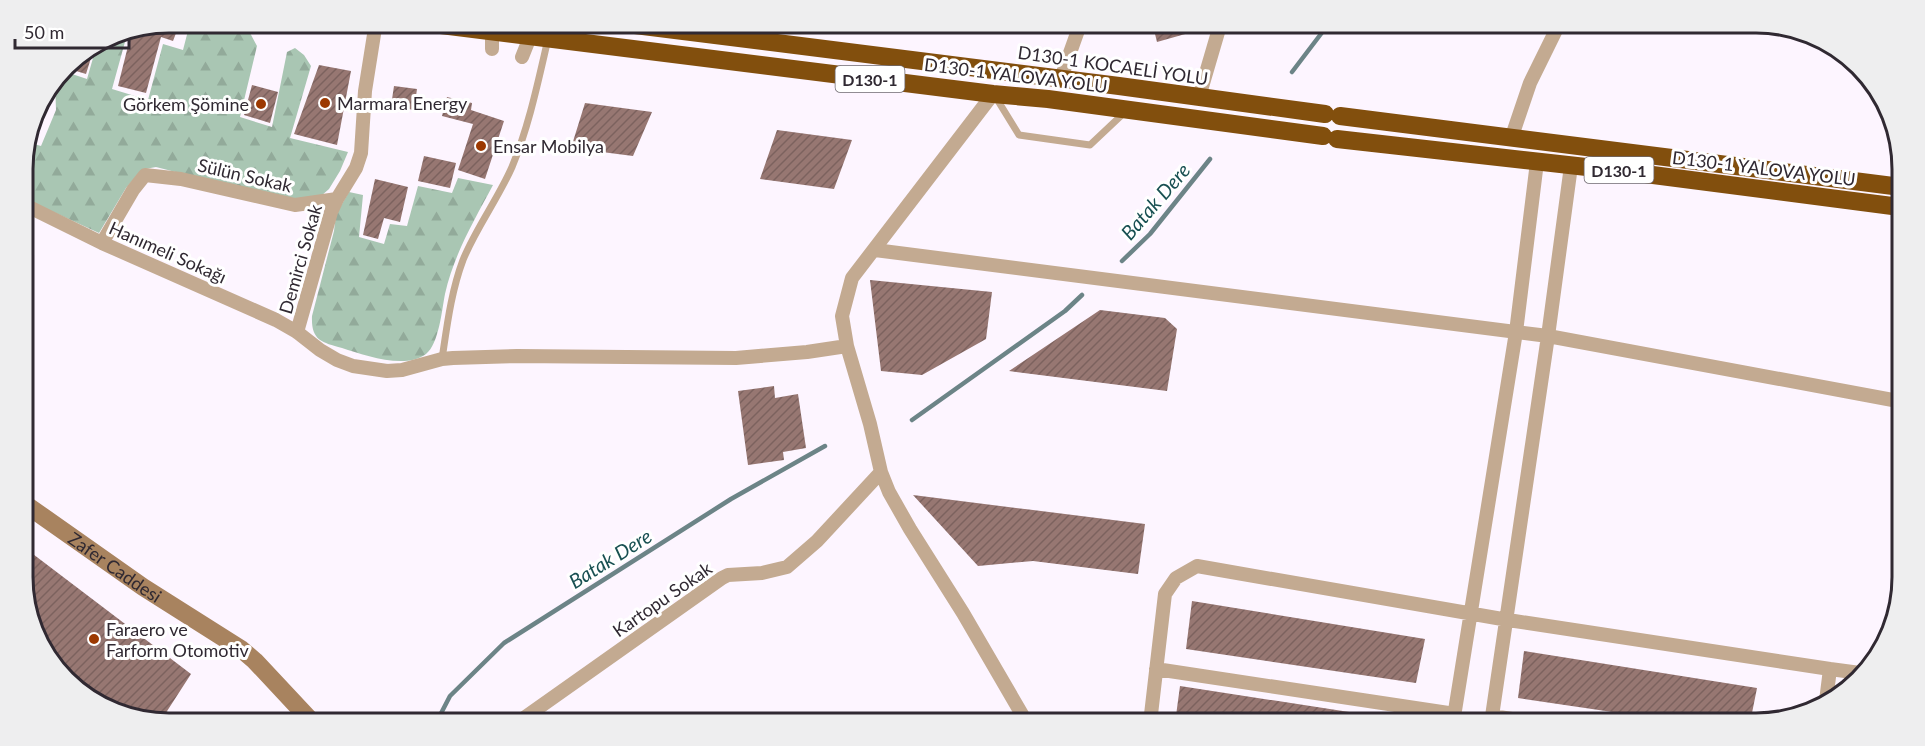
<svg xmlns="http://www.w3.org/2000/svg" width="1925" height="746" viewBox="0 0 1925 746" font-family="Lato,sans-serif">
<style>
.forest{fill:url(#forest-firs)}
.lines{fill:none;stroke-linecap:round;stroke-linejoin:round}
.stream{stroke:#6c8487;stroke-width:4.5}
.building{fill:url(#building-hatch)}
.lane{stroke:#c3aa91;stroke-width:7}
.street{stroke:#c3aa91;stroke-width:14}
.secondary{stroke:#a8835f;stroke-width:18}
.highway{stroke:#824f0d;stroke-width:18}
.poi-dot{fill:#9c3901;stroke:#fff;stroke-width:2}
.labels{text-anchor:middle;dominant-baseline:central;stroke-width:6;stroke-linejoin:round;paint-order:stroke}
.shield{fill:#fff;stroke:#6e6970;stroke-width:1.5}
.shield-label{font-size:16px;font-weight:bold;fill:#302932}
.street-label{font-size:18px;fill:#302932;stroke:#fff}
.poi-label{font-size:18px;fill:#302932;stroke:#fff;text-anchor:start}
.water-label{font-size:20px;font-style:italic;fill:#185052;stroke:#fff}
.rim{fill:none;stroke:#302932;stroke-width:3}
</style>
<defs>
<pattern id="forest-firs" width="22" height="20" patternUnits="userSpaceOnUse" patternTransform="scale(1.5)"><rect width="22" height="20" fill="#a9c6b3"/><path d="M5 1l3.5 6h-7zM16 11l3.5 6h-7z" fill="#92aa9a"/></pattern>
<pattern id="building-hatch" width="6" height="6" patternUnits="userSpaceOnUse" patternTransform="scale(1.5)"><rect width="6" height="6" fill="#977772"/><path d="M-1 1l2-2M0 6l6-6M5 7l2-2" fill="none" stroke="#7c625e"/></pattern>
</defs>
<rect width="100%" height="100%" fill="#fdf5ff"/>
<path class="forest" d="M190 23H242L249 31 257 46 240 117 272 127 287 52 295 48 304 55 311 66 290 138 348 152 340 171 329 189 321 196 308 201 274 197 156 167 145 169 139 173 126 188 99 233 23 198V159L27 142 41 146 56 110 55 82 63 71 87 79 97 44 113 34 128 31 112 89 148 100 163 44 183 50Z
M458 178 493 185C474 221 454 254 445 294 442 309 439 344 426 354 405 370 364 355 342 348 321 342 311 340 312 316L334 231 336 214 349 192 363 195 359 237 384 244 390 224 407 226 418 186 452 193Z"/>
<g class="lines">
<path class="stream" d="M1292 72 1330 22
M1122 261 1150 234 1210 159
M912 420 1065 311 1082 295
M436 723 450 696 504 643 731 499 825 446"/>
</g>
<path class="building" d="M1152 22H1211L1210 27 1157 42Z
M165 23 178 28 173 41 161 37 146 93 118 86 132 30Z
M95 45 86 74 66 68 72 59Z
M319 65 351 71 337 145 294 134Z
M252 85 278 92 270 123 244 115Z
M394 86 417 89 414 110 391 106Z
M447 97 472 103 471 110 504 121 485 179 458 170 473 124 442 116Z
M585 103 652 112 633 156 571 148Z
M777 130 852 140 834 189 760 179Z
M424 156 456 163 450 188 418 181Z
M375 179 408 187 400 222 384 218 378 239 363 235Z
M870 280 992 292 986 339 922 375 881 371Z
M1100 310 1165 318 1177 329 1167 391 1009 371Z
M774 386 775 398 798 394 806 448 783 452 784 460 748 465 738 391Z
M913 495 1145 524 1138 574 1033 561 978 566Z
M25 548 191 674 160 722 122 716 59 673 25 605Z
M1192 601 1425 639 1416 683 1186 649Z
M1524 651 1757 688 1750 723H1687L1518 698Z
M1180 686 1375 716V723H1175Z"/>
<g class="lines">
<path class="lane" d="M995 96 1019 135 1090 145 1125 112
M442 359C447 326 451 292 463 260 476 228 498 199 512 167 529 126 538 82 548 39"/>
<path class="street" d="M492 32V49
M522 57 536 22
M1061 78 1081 22
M993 94 852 278 842 316 847 346 870 424 881 472 889 492 910 529 963 613 1027 723
M1199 97 1221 22
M1511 139 1530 83 1560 22
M23 204 102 243 276 320 297 332 320 350 337 360 353 366 387 371 402 370 442 359 453 358 517 356 736 358 807 352 847 346
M102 243 133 190 145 175 181 179 295 205 337 199
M875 250 1548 336 1898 401
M297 332 331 212 337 199 356 168 361 153 365 91 376 22
M1156 669 1455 714
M1830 669 1860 673
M1492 716 1539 723
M292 723 300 710
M517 723 722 578 728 575 762 573 787 567 817 541 881 472
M1150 723 1165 594 1176 578 1197 566 1508 620 1830 669 1826 701
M1453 723 1516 332 1537 162
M1491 723 1548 336 1571 166"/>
<path class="secondary" id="s1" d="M25 504 143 587 241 649 255 661 313 723"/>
<path class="highway" d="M417 22 993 94 1048 99 1323 136
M611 22 1119 86 1325 114
M1340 116 1901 187
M1337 139 1622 171 1900 207"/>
</g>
<g class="poi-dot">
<circle cx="325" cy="103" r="6"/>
<circle cx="261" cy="104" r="6"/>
<circle cx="481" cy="146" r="6"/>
<circle cx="94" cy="639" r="6"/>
</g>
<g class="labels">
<g class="shield">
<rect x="835.5" y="66" width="69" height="26" rx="4.5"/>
<rect x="1584.5" y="157" width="69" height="26" rx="4.5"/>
</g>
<g class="shield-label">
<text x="870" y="79">D130-1</text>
<text x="1619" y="170">D130-1</text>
</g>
<g class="street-label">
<text transform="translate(1113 65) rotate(8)">D130-1 KOCAELİ YOLU</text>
<text transform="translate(1016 75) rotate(7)">D130-1 YALOVA YOLU</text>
<text transform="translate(1764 168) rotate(7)">D130-1 YALOVA YOLU</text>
<text transform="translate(245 175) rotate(13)">Sülün Sokak</text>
<text transform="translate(168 252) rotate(24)">Hanımeli Sokağı</text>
<text transform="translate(300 259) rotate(-74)">Demirci Sokak</text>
<text stroke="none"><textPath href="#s1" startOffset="110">Zafer Caddesi</textPath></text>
<text transform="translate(662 599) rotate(-35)">Kartopu Sokak</text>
</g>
<g class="poi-label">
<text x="337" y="103">Marmara Energy</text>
<text x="249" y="104" text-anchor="end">Görkem Şömine</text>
<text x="493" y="146">Ensar Mobilya</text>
<text x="106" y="629">Faraero ve<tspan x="106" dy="21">Farform Otomotiv</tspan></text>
</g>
<g class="water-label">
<text transform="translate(1155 201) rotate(-49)">Batak Dere</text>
<text transform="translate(610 558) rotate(-32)">Batak Dere</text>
</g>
</g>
<path d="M0 0H1925V746H0ZM169 33H1756A136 136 0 0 1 1892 169V577A136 136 0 0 1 1756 713H169A136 136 0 0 1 33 577V169A136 136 0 0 1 169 33Z" fill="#eeeeef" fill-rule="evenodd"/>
<path class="rim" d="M169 33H1756A136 136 0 0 1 1892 169V577A136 136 0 0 1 1756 713H169A136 136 0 0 1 33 577V169A136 136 0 0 1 169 33Z"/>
<path d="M15 39v9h114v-9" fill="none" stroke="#302932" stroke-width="3"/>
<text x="24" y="39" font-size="18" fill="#302932" stroke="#ffffff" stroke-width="4.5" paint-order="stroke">50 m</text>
</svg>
